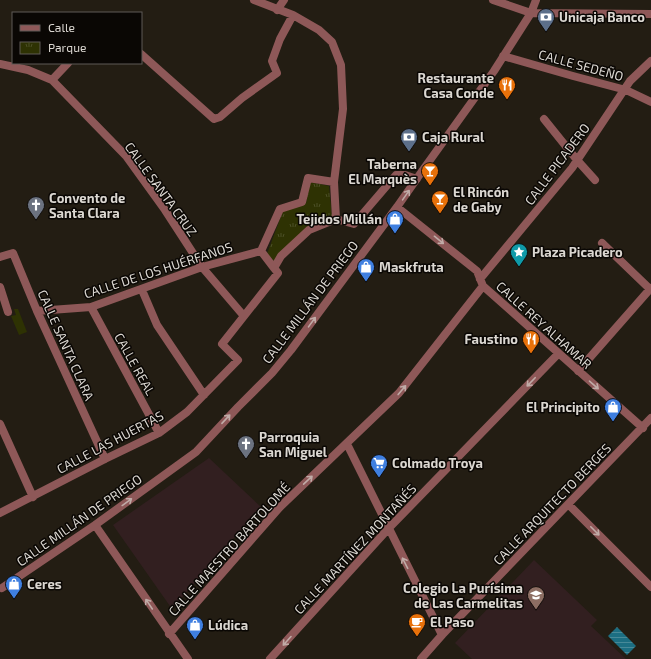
<svg xmlns="http://www.w3.org/2000/svg" width="651" height="659" viewBox="0 0 651 659" font-family="'Exo 2',sans-serif">
<style>
.education{fill:#321f20}
.green{fill:#2e3203}
.park{fill:url(#park-tufts)}
.water{fill:url(#water-rules)}
.lines{fill:none;stroke-linecap:round;stroke-linejoin:round}
.street{stroke:#8e5858;stroke-width:8}
.oneway{stroke:#c0aba7}
.labels{text-anchor:middle;dominant-baseline:central;stroke-width:3;stroke-linejoin:round;paint-order:stroke}
.poi-label{font-size:13px;font-weight:bold;fill:#dbd7d1;stroke:#0a0704;text-anchor:start}
.street-label{font-size:13px;fill:#dbd7d1;stroke:#0a0704}
</style>
<defs>
<pattern id="park-tufts" width="24" height="20" patternUnits="userSpaceOnUse"><rect width="24" height="20" fill="#2e3203"/><path d="M3 7l-1-3M5 7V3M7 7l1-3M15 17l-1-3M17 17v-4M19 17l1-3" fill="none" stroke="#4c4f27"/></pattern>
<pattern id="water-rules" width="6" height="5" patternUnits="userSpaceOnUse"><rect width="6" height="5" fill="#1c6e82"/><path d="M0 2.5h6" fill="none" stroke="#478998"/></pattern>
</defs>
<rect width="100%" height="100%" fill="#231d13"/>
<path class="education" d="M209 458 261 507 172 609 113 525Z
M534 560 597 620 591 626 626 659H472L455 643Z"/>
<path class="green" d="M14 309H18L27 332 19 335 11 316 16 315Z"/>
<path class="park" d="M310 182 329 186 332 217 308 228 275 262 267 254 283 211 306 203Z"/>
<path class="water" d="M617 627 636 646 627 655 608 636Z"/>
<g class="lines">
<path class="street" d="M254 0 293 15 319 30 332 42 341 65 343 109 334 182 336 219 309 230 281 256 274 268 261 251 280 209 302 202 308 178 334 182
M493 0 531 13 651 14
M277 10 284 0
M141 54 214 119 220 117 242 98 277 73 272 61 280 39 293 15
M503 56 573 76 626 90 651 102
M0 64 28 70 52 80 126 156 165 210 202 267 243 315
M52 80 68 63
M544 119 577 160 595 180
M397 207 477 271 483 286 643 428
M336 219 354 224 396 175H405L417 179
M602 243 650 289
M0 257 13 253 37 311 105 459
M480 279 572 168 630 81 651 61
M0 287 8 312
M142 290 157 325 204 395
M91 307 159 433
M37 311 91 307 202 267 261 251
M578 371 651 288
M0 424 33 497
M347 444 442 635
M568 504 651 587
M0 513 105 459 159 433 187 412 238 360 222 344 278 273 274 268
M95 525 188 659
M2 588 95 525 196 452 238 407 272 373 291 350 397 207 425 167 494 71 531 13 536 0
M169 634 279 508 399 393 483 286
M270 659 388 529 558 354
M421 659 442 635 651 418"/>
</g>
<defs><path id="oneway-shaft" d="M-6 0H5M1.5-3L5.5 0L1.5 3" fill="none" stroke-width="1.6" stroke-linecap="round" stroke-linejoin="round"/></defs>
<g class="oneway">
<use href="#oneway-shaft" transform="translate(406 195) rotate(-55)"/>
<use href="#oneway-shaft" transform="translate(439 240) rotate(39)"/>
<use href="#oneway-shaft" transform="translate(312 322) rotate(-54)"/>
<use href="#oneway-shaft" transform="translate(531 382) rotate(134)"/>
<use href="#oneway-shaft" transform="translate(594 385) rotate(41)"/>
<use href="#oneway-shaft" transform="translate(402 390) rotate(-50)"/>
<use href="#oneway-shaft" transform="translate(226 419) rotate(-47)"/>
<use href="#oneway-shaft" transform="translate(308 480) rotate(-43)"/>
<use href="#oneway-shaft" transform="translate(127 502) rotate(-36)"/>
<use href="#oneway-shaft" transform="translate(595 531) rotate(45)"/>
<use href="#oneway-shaft" transform="translate(405 563) rotate(-117)"/>
<use href="#oneway-shaft" transform="translate(149 604) rotate(-124)"/>
<use href="#oneway-shaft" transform="translate(287 641) rotate(132)"/>
</g>
<defs>
<g id="bank-pin" transform="scale(0.9)"><path d="M0 17L-7.5 6A9.5 9.5 0 1 1 7.5 6Z" fill="#5c6f8a" stroke="#0a0704"/><path d="M-6-4H6V4H-6ZM0-2.3a2.3 2.3 0 1 0 0 4.6a2.3 2.3 0 1 0 0-4.6Z" fill="#fff"/></g>
<g id="restaurant-pin" transform="scale(0.9)"><path d="M0 17L-7.5 6A9.5 9.5 0 1 1 7.5 6Z" fill="#e8710a" stroke="#0a0704"/><path d="M-5-6h1v4h1v-4h1v4h1v-4h1v5L-1.5 .5V6h-2V.5L-5-1ZM5-6V6H3V1.5H1.5Q1.5-4 5-6Z" fill="#fff"/></g>
<g id="bar-pin" transform="scale(0.9)"><path d="M0 17L-7.5 6A9.5 9.5 0 1 1 7.5 6Z" fill="#e8710a" stroke="#0a0704"/><path d="M-6-5H6L.8 .8V4.5H3.5V6h-7V4.5H-.8V.8Z" fill="#fff"/></g>
<g id="church-pin" transform="scale(0.9)"><path d="M0 17L-7.5 6A9.5 9.5 0 1 1 7.5 6Z" fill="#6b7280" stroke="#0a0704"/><path d="M-1.2-6h2.4v3.5h3.3v2.4h-3.3V6h-2.4V-.1h-3.3v-2.4h3.3Z" fill="#fff"/></g>
<g id="shop-pin" transform="scale(0.9)"><path d="M0 17L-7.5 6A9.5 9.5 0 1 1 7.5 6Z" fill="#3f7fe0" stroke="#0a0704"/><path d="M-5-2.5h2.3a2.7 3.5 0 0 1 5.4 0H5L5.5 6h-11ZM-1.5-2.5h3a1.5 2.3 0 0 0-3 0Z" fill="#fff"/></g>
<g id="sight-pin" transform="scale(0.9)"><path d="M0 17L-7.5 6A9.5 9.5 0 1 1 7.5 6Z" fill="#0f9aa8" stroke="#0a0704"/><path d="M0-6L1.8-2.2L6-1.7L2.9 1.2L3.7 5.4L0 3.3L-3.7 5.4L-2.9 1.2L-6-1.7L-1.8-2.2Z" fill="#fff"/></g>
<g id="supermarket-pin" transform="scale(0.9)"><path d="M0 17L-7.5 6A9.5 9.5 0 1 1 7.5 6Z" fill="#3f7fe0" stroke="#0a0704"/><path d="M-6-5.5h2.5l.6 2H6L4.5 2H-2.5L-4.4-4H-6ZM-1.5 3.2a1.3 1.3 0 1 0 .1 0ZM3 3.2a1.3 1.3 0 1 0 .1 0Z" fill="#fff"/></g>
<g id="school-pin" transform="scale(0.9)"><path d="M0 17L-7.5 6A9.5 9.5 0 1 1 7.5 6Z" fill="#8d6e63" stroke="#0a0704"/><path d="M0-5L7-2L0 1L-7-2ZM-4 1L0 2.5L4 1V4Q0 6-4 4Z" fill="#fff"/></g>
<g id="cafe-pin" transform="scale(0.9)"><path d="M0 17L-7.5 6A9.5 9.5 0 1 1 7.5 6Z" fill="#e8710a" stroke="#0a0704"/><path d="M-5.5-4.5H6V0H3Q3 3.5 0 3.5H-2.5Q-5.5 3.5-5.5 0ZM3-3.2v2h1.7v-2ZM-6 4.5H4V6H-6Z" fill="#fff"/></g>
</defs>
<g fill-rule="evenodd">
<use href="#bank-pin" x="546" y="17"/>
<use href="#restaurant-pin" x="507" y="85"/>
<use href="#bank-pin" x="409" y="137"/>
<use href="#bar-pin" x="430" y="171"/>
<use href="#bar-pin" x="440" y="199"/>
<use href="#church-pin" x="36" y="205"/>
<use href="#shop-pin" x="395" y="219"/>
<use href="#sight-pin" x="519" y="252"/>
<use href="#shop-pin" x="366" y="267"/>
<use href="#restaurant-pin" x="531" y="339"/>
<use href="#shop-pin" x="613" y="407"/>
<use href="#church-pin" x="246" y="444"/>
<use href="#supermarket-pin" x="379" y="463"/>
<use href="#shop-pin" x="14" y="584"/>
<use href="#school-pin" x="536" y="595"/>
<use href="#cafe-pin" x="417" y="622"/>
<use href="#shop-pin" x="195" y="625"/>
</g>
<g class="labels">
<g class="poi-label">
<text x="559" y="17">Unicaja Banco</text>
<text x="494" y="78" text-anchor="end">Restaurante<tspan x="494" dy="15">Casa Conde</tspan></text>
<text x="422" y="137">Caja Rural</text>
<text x="417" y="164" text-anchor="end">Taberna<tspan x="417" dy="15">El Marquès</tspan></text>
<text x="453" y="192">El Rincón<tspan x="453" dy="15">de Gaby</tspan></text>
<text x="49" y="198">Convento de<tspan x="49" dy="15">Santa Clara</tspan></text>
<text x="382" y="219" text-anchor="end">Tejidos Millán</text>
<text x="532" y="252">Plaza Picadero</text>
<text x="379" y="267">Maskfruta</text>
<text x="518" y="339" text-anchor="end">Faustino</text>
<text x="600" y="407" text-anchor="end">El Principito</text>
<text x="259" y="437">Parroquia<tspan x="259" dy="15">San Miguel</tspan></text>
<text x="392" y="463">Colmado Troya</text>
<text x="27" y="584">Ceres</text>
<text x="523" y="588" text-anchor="end">Colegio La Purísima<tspan x="523" dy="15">de Las Carmelitas</tspan></text>
<text x="430" y="622">El Paso</text>
<text x="208" y="625">Lúdica</text>
</g>
<g class="street-label">
<text transform="translate(581 65) rotate(15)">CALLE SEDEÑO</text>
<text transform="translate(557 164) rotate(-53)">CALLE PICADERO</text>
<text transform="translate(161 189) rotate(54)">CALLE SANTA CRUZ</text>
<text transform="translate(158 270) rotate(-18)">CALLE DE LOS HUÉRFANOS</text>
<text transform="translate(310 302) rotate(-53)">CALLE MILLÁN DE PRIEGO</text>
<text transform="translate(544 325) rotate(42)">CALLE REY ALHAMAR</text>
<text transform="translate(66 345) rotate(66)">CALLE SANTA CLARA</text>
<text transform="translate(135 364) rotate(61)">CALLE REAL</text>
<text transform="translate(110 442) rotate(-28)">CALLE LAS HUERTAS</text>
<text transform="translate(552 504) rotate(-46)">CALLE ARQUITECTO BERGES</text>
<text transform="translate(79 520) rotate(-35)">CALLE MILLÁN DE PRIEGO</text>
<text transform="translate(229 549) rotate(-48)">CALLE MAESTRO BARTOLOMÉ</text>
<text transform="translate(355 549) rotate(-47)">CALLE MARTÍNEZ MONTAÑÉS</text>
</g>
</g>
<rect x="12" y="12" width="130" height="52" fill="#0a0704" stroke="#5e5a56"/>
<rect x="20" y="25" width="20" height="6" fill="#8e5858" stroke="#5e5a56"/>
<text x="48" y="32" font-size="12" fill="#dbd7d1">Calle</text>
<rect x="20" y="42" width="20" height="12" fill="url(#park-tufts)" stroke="#5e5a56"/>
<text x="48" y="52" font-size="12" fill="#dbd7d1">Parque</text>
</svg>
